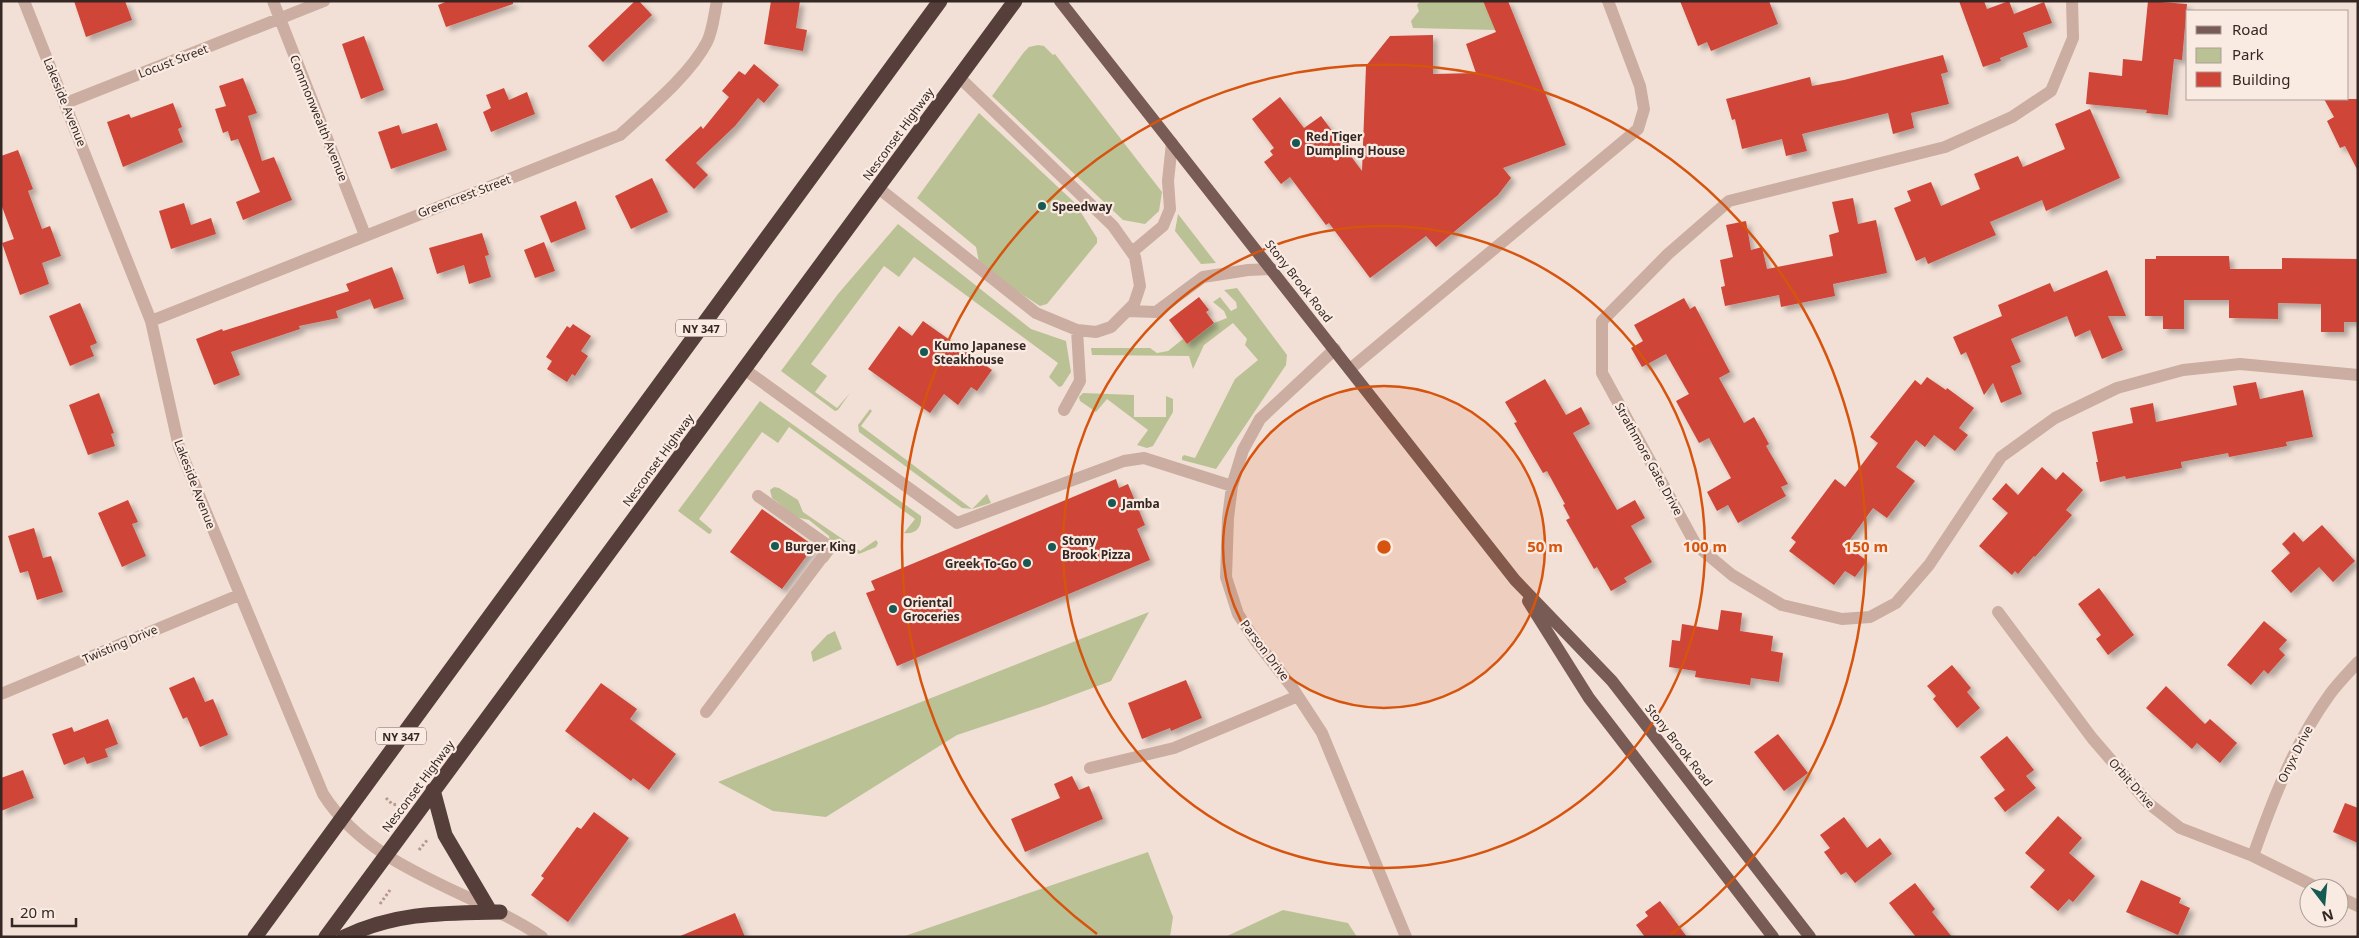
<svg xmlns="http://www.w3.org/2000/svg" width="2359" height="938" viewBox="0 0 2359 938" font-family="'Noto Sans',sans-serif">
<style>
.green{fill:#bac295}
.building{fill:#cf4537;filter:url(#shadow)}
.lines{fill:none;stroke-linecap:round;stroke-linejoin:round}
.path{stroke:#b7978b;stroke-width:3;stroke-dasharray:2.5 2.5;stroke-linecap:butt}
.minor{stroke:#cbaea1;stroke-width:12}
.major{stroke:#785b54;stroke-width:12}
.highway{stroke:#563f3b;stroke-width:15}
.ring{fill:none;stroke:#d6540e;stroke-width:2.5}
.poi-dot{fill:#175953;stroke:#faebe2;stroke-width:2}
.labels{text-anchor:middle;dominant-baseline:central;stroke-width:4.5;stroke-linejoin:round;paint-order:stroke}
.shield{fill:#faebe2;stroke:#70625d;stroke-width:1}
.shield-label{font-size:11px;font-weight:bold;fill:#352724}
.street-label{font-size:12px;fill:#352724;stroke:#faebe2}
.poi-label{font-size:12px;font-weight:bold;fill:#352724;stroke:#faebe2;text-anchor:start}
.centre{fill:#d6540e;stroke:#faebe2;stroke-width:2.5}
.ring-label{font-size:15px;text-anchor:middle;font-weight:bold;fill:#d6540e;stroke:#faebe2;stroke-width:4.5;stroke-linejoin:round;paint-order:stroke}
</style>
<defs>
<filter id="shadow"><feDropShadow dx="4.5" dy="4.5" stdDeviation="2.5" flood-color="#0004"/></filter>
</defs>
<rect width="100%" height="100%" fill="#f2e0d6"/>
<path class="green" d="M1420 1H1483L1496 30 1413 28 1411 21 1419 11 1417 5Z
M1038 45 1044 46 1053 55 1055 54 1162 192 1159 211 1145 224 1123 220 992 96 1024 52 1029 47Z
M979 113 1075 203 1097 238V243L1047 304 1040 306 1006 284 979 262 976 247 917 198Z
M1178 214 1216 263 1201 264 1175 231Z
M898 224 1031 329 1066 341 1071 372 1062 386 1059 387 1049 377 1058 363 914 257 899 277 884 266 811 364 827 376 815 392 837 408 850 393 838 410 835 411 781 371 838 294Z
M1237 288 1287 355 1286 365 1216 469 1182 460V457L1184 455 1195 458 1235 379 1258 360 1245 345 1247 339 1233 323 1204 345 1193 369 1189 356 1092 355 1091 348H1150L1157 353 1168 351 1183 339 1187 344 1214 323 1227 318 1224 311 1213 302 1220 297 1231 311 1237 308 1236 302 1224 290Z
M1083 393 1134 395V417H1166V396L1173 399V412L1153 446 1147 448 1137 445 1148 430 1107 399 1096 412 1080 401 1079 397Z
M760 401 921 516C922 527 916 535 904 533L915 519 789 427 778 443 762 432 699 519 712 530 711 533 709 534 678 511Z
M870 409 872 411 861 426 972 509 987 494 991 503 972 509 962 508 859 432 858 425Z
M774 487 779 488 798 500 803 512 860 551 876 540 878 543 876 547 859 554 841 543 827 562 824 563 831 547 829 536 809 520 796 517 772 498 770 490Z
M1149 612 1111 681 1044 706 957 735 826 817 773 811 718 782Z
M835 631 842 649 813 662 811 652 827 635Z
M1148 852 1173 917 1170 937H902Z
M1283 910 1348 923 1357 937H1225Z"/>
<path class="building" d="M74 1H125L132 20 86 37Z
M448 1H513V4L446 27 438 5Z
M635 1H639L652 15 603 62 588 46Z
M771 1H800L796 28 807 30 803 51 764 44Z
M1483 1H1508L1566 145 1503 168 1511 178 1498 195 1436 247 1426 236 1370 278 1329 223 1326 225 1290 177 1281 184 1264 162 1273 155 1270 151 1274 148 1252 119 1280 97 1304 128 1321 116 1362 171 1366 66 1390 36 1433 35V74L1476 73 1466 44 1496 32Z
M1680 1H1769L1778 24 1711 51 1707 42 1698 46Z
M1959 1H1984L1987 9 2009 1 2014 14 2044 2 2052 23 2023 33 2028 47 2000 58 2001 61 1983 67Z
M2148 1 2187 4 2182 60 2174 59 2168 115 2146 113 2147 110 2086 104 2089 72 2122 76 2123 59 2142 61Z
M364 36 384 90 361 99 342 44Z
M1943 55 1948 72 1941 74 1949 104 1911 113 1914 128 1893 134 1888 113 1802 134 1807 151 1786 156 1782 139 1742 149 1735 119 1732 120 1726 99 1810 77 1812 86 1844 80Z
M754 64 779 85 764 103 758 98 735 126 696 163 708 175 694 189 665 160 701 126 703 129 729 97 722 91 739 71 745 75Z
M243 78 257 113 248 116 262 161 274 157 292 200 243 220 236 202 260 192 238 139 231 141 228 131 223 133 215 109 226 106 219 86Z
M504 88 509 100 527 92 535 114 491 132 483 112 491 108 486 95Z
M2324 99H2358V171L2345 146 2340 148 2327 121 2334 117Z
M173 103 182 127 178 129 183 142 123 167 107 122 129 114 131 118Z
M2090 109 2120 178 2046 211 2042 200 1990 222 1996 235 1928 264 1925 257 1916 261 1894 208 1911 201 1907 191 1931 182 1941 206 1980 189 1974 174 2018 156 2023 167 2065 149 2055 124Z
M437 123 447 150 391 169 378 132 399 125 402 134Z
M18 150 33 189 28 191 42 229 50 226 61 256 42 263 49 284 20 295 2 243 14 239 1 204V156Z
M652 178 668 212 631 229 615 196Z
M1853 198 1858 224 1876 220 1887 273 1833 284 1835 296 1781 307 1779 295 1725 306 1721 287 1725 286 1720 260 1733 257 1726 225 1746 221 1751 250 1762 247 1767 269 1833 256 1829 235 1839 232 1832 202Z
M576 201 586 229 551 243 540 216Z
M184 203 191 225 211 218 216 234 171 249 159 211Z
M482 233 489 255 485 256 491 277 469 284 464 265 437 274 429 248Z
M544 242 555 271 535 278 524 250Z
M2156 256H2229L2230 269H2282V258L2358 259V322H2344V332H2321V304L2278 303V319L2229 318V300H2184V329H2163V316H2145V259H2156Z
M392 267 404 299 374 309 370 299 336 311 338 318 299 326 300 329 231 352 240 375 214 385 196 339 222 329 223 331 349 291 346 284Z
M2107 270 2126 316H2108L2123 350 2102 359 2090 330 2075 337 2067 316 2011 339 2021 362 2011 366 2022 394 2001 403 1993 383 1984 395 1966 352 1961 355 1953 337 2002 316 1998 305 2050 283 2054 292Z
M1199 297 1209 310 1206 312 1214 323 1187 344 1169 320Z
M1684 298 1690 309 1695 306 1730 372 1719 378 1744 423 1754 417 1769 444 1766 446 1788 484 1781 487 1786 496 1738 523 1728 505 1717 511 1707 492 1731 478 1709 438 1699 443 1676 401 1689 394 1666 354 1642 367 1631 348 1643 341 1634 325Z
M80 303 97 343 90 346 94 356 70 366 49 316Z
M923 321 992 370 977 391 971 387 958 405 944 394 930 413 868 369 899 326 912 336Z
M573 324 591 336 581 351 588 356 575 376 572 374 567 382 547 369 552 361 546 357 567 326 570 328Z
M1927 377 1946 390 1947 388 1974 408 1959 428 1968 435 1955 451 1934 435 1925 447 1916 440 1896 467 1915 481 1887 518 1873 508 1846 545 1867 561 1855 577 1845 571 1834 585 1789 551 1796 542 1791 538 1835 479 1845 487 1878 443 1870 437 1915 380 1921 385Z
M1545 379 1566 415 1581 407 1590 424 1573 433 1617 510 1635 500 1645 518 1631 526 1652 562 1624 578 1627 582 1611 591 1597 567 1594 569 1566 520 1570 518 1563 505 1565 504 1547 471 1543 473 1514 423 1517 422 1505 402Z
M2256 382 2260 399 2303 390 2313 437 2286 442 2287 446 2229 457 2228 453 2181 462 2182 468 2126 479 2125 476 2100 482 2096 462H2098L2092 432 2133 423 2130 408 2153 403 2156 422 2237 405 2233 386Z
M99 393 114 433 111 434 115 446 88 455 69 405Z
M2042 467 2056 480 2063 472 2083 490 2066 510 2072 515 2035 557 2034 556 2018 574 2015 571 2012 575 1979 546 2008 513 1992 499 2006 483 2018 495Z
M1116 479 1119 488 1128 484 1145 525 1137 529 1150 560 897 666 866 593 875 590 871 581Z
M128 500 138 522 132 524 146 556 122 567 98 513Z
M762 509 814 546 782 589 730 552Z
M2322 525 2355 561 2333 582 2319 567 2291 593 2271 571 2290 553 2282 544 2294 532 2303 542Z
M34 528 43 558 51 556 63 592 37 600 28 571 20 573 8 536Z
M2099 588 2134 635 2108 655 2096 639 2101 635 2078 604Z
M1721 610 1742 613 1740 631 1773 636 1771 651 1783 653 1779 682 1751 678 1750 685 1695 677 1696 671 1669 667 1672 640 1680 641 1682 624 1718 630Z
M2264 621 2287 640 2279 649 2285 655 2268 674 2264 670 2251 685 2227 665Z
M1952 665 1971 688 1967 692 1980 708 1957 728 1933 699 1936 696 1927 686Z
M194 677 205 702 213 699 228 735 200 747 187 717 183 719 169 688Z
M1186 680 1202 718 1171 731 1170 728 1142 739 1128 703Z
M601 683 637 709 630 719 676 754 649 790 633 778 631 781 565 731Z
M2166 686 2205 724 2210 719 2237 743 2220 763 2197 743 2192 749 2146 708Z
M108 719 118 744 105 749 108 757 87 764 84 757 64 765 52 734 72 727 74 732Z
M1778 734 1808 773 1784 791 1754 752Z
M2007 736 2034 770 2026 776 2036 788 2005 812 1994 798 2005 790 1980 757Z
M23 770 34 798 1 811V778Z
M1072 776 1079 790 1089 786 1103 819 1025 852 1011 819 1060 798 1054 784Z
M2345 803 2358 808V843L2333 832Z
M594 812 629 838 568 922 531 895 544 878 541 876 577 827 581 829Z
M2058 816 2082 838 2069 853 2095 876 2073 902 2069 899 2058 911 2030 887 2045 870 2025 853Z
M1844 817 1867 848 1880 838 1892 854 1855 883 1846 872 1841 875 1824 852 1830 848 1820 835Z
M2141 880 2181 898 2179 903 2190 908 2178 935 2126 912Z
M1915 883 1935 909 1932 912 1952 937H1916L1889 903Z
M1660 901 1687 937H1645L1636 925 1648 916 1645 912Z
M735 913 745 937H678Z"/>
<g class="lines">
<path class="path" d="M386 798 392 804 398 805
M419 850 428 839
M380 904 390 890"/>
<path class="minor" d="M24 1 151 321 179 447 323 794C372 871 470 889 542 937
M273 1 365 235
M2072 1 2073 38 2051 91 2012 117 1945 147 1729 201 1668 254 1602 321V373L1696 545 1732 575 1782 605 1842 619 1870 617 1896 603 1929 565 2001 457 2055 418 2117 388 2183 370 2240 364 2358 375
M66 103 324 1
M877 187 1036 313 1077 330 1096 332 1111 327 1134 304 1140 286 1135 257 1113 226 959 77
M1132 252 1163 226 1170 209 1168 181 1172 143
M1127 311 1156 312 1203 277 1248 270 1272 269
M151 321 620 135C647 110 690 75 707 42 713 30 714 15 717 1
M1335 349 1260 419 1243 450 1232 486 1228 518 1226 577 1238 614 1255 640 1292 687 1322 733 1406 937
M744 369 957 523 1124 461 1144 458 1232 486
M1350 369 1638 129 1644 109 1640 86 1608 1
M1064 410 1080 381 1077 330
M1998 612 2092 738 2148 803 2180 828 2253 856 2318 888
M1 694 239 595
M706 712 830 547 758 496
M1090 768 1174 748 1298 696
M2253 856C2273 799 2294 744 2330 694 2338 683 2348 673 2358 662
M2339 897 2358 906"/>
<path class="major" d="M1060 1 1515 580 1612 681 1810 937
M1528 601 1589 698 1773 937"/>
<path class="highway" d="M433 790 445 835 487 906
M255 937 940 1
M326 937 1015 1
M344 937C396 912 443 913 500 912"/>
</g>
<circle cx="1384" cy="547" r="161" fill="#d6540e" fill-opacity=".12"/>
<g class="ring">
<circle cx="1384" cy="547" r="161"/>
<circle cx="1384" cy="547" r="321"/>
<path d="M1097 934A482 482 0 1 1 1671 934"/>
</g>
<g class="poi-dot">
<circle cx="1296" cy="143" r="5"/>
<circle cx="1042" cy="206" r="5"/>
<circle cx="924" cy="352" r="5"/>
<circle cx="1112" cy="503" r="5"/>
<circle cx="775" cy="546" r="5"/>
<circle cx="1052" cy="547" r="5"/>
<circle cx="1027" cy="563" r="5"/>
<circle cx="893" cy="609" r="5"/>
</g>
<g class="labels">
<g class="shield">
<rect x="676" y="319.5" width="50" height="17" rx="4"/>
<rect x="376" y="727.5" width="50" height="17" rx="4"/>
</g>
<g class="shield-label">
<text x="701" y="328">NY 347</text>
<text x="401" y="736">NY 347</text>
</g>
<g class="street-label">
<text transform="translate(173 61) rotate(-21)">Locust Street</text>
<text transform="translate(65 102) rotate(68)">Lakeside Avenue</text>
<text transform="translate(319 118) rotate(68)">Commonwealth Avenue</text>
<text transform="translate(898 134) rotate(-54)">Nesconset Highway</text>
<text transform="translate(464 196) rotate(-21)">Greencrest Street</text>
<text transform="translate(1299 281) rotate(52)">Stony Brook Road</text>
<text transform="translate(1649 459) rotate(61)">Strathmore Gate Drive</text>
<text transform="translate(658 460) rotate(-54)">Nesconset Highway</text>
<text transform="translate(195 484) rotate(69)">Lakeside Avenue</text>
<text transform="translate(120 644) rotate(-23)">Twisting Drive</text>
<text transform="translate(1265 650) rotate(53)">Parson Drive</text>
<text transform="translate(1679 745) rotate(52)">Stony Brook Road</text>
<text transform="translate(2295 754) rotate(-63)">Onyx Drive</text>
<text transform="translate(2132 783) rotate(48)">Orbit Drive</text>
<text transform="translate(418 786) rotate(-53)">Nesconset Highway</text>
</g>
<g class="poi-label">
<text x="1306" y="136">Red Tiger<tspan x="1306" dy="14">Dumpling House</tspan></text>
<text x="1052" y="206">Speedway</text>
<text x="934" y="345">Kumo Japanese<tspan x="934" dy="14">Steakhouse</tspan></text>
<text x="1122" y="503">Jamba</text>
<text x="1062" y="540">Stony<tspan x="1062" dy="14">Brook Pizza</tspan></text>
<text x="785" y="546">Burger King</text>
<text x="1017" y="563" text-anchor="end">Greek To-Go</text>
<text x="903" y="602">Oriental<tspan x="903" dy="14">Groceries</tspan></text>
</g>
</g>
<circle cx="1384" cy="547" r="8" class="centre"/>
<g class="ring-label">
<text x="1545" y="552">50 m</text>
<text x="1705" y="552">100 m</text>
<text x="1866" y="552">150 m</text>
</g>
<rect width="2359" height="938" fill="none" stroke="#352724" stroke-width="5"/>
<rect x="2186" y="10" width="162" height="90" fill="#faebe2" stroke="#ab9d96"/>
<rect x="2196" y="26" width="25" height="8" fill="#785b54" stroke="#ab9d96"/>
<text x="2232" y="35" font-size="15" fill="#352724">Road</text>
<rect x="2196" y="48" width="25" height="15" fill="#bac295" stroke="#ab9d96"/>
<text x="2232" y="60" font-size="15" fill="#352724">Park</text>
<rect x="2196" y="72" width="25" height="15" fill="#cf4537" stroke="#ab9d96"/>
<text x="2232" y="85" font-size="15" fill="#352724">Building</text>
<g transform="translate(2324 903) rotate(164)"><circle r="24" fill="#faebe2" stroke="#ab9d96"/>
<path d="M0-4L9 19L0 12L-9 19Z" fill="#175953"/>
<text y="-8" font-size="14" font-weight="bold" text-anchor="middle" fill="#352724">N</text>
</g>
<path d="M12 918v8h64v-8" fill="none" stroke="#352724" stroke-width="2.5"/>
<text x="20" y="918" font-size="15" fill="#352724" stroke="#faebe2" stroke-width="4" paint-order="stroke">20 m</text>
</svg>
